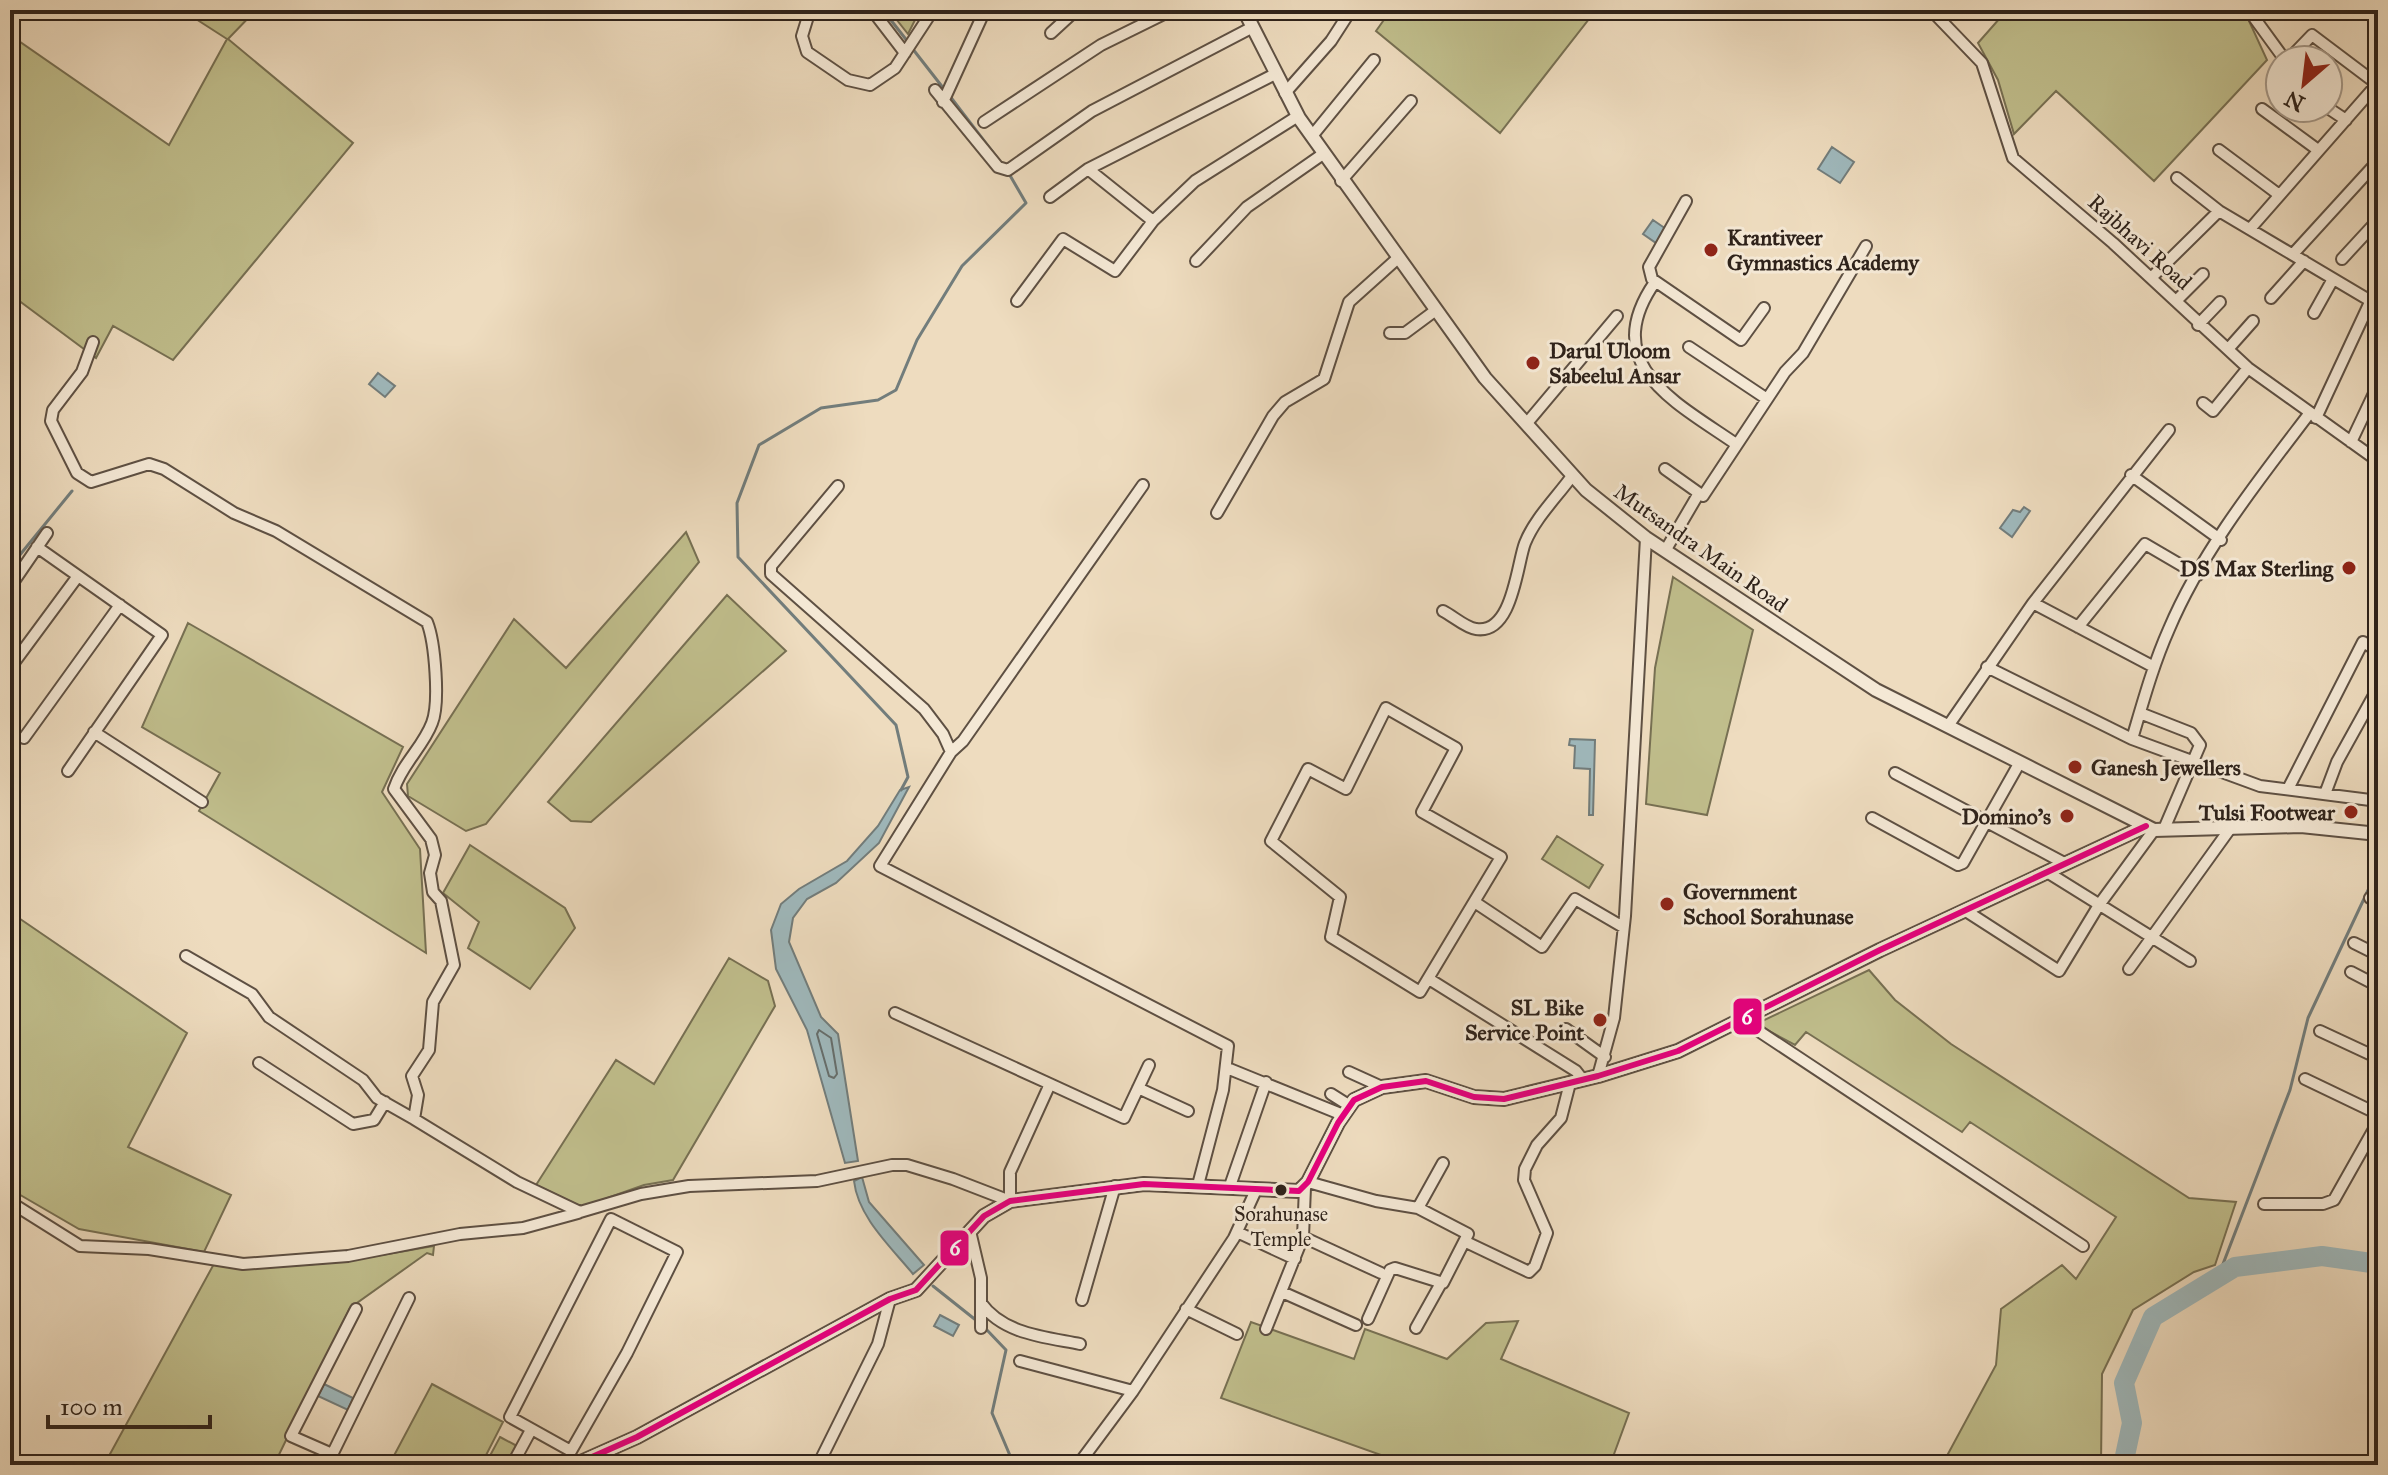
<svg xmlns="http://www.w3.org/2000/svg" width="2388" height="1475" viewBox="0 0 2388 1475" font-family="'IM FELL Great Primer',serif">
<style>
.green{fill:#c0be8c;stroke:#777053;stroke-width:2}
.water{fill:#9fb9bd;stroke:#727d7c;stroke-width:2}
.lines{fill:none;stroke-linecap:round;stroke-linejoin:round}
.shore{stroke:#666e6c;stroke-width:2}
.stream{stroke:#727d7c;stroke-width:3}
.river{stroke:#9fb9bd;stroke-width:20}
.minor-casing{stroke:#5e5043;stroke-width:14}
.tertiary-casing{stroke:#5e5043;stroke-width:16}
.minor{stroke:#f4e8d5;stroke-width:10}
.tertiary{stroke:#f4e8d5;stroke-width:12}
.bus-1-casing{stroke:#f4e8d5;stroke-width:12}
.bus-1{stroke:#e5007d;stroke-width:6}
.poi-dot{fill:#8f2418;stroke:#f4e8d5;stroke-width:3}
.bus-dot{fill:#2e221a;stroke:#f4e8d5;stroke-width:3}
.labels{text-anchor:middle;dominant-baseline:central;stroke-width:6;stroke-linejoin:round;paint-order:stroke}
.bus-label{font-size:20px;fill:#2e221a;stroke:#f4e8d5}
.poi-label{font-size:22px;font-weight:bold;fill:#2e221a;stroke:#f4e8d5;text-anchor:start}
.street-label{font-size:22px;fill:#2e221a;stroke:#f4e8d5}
.line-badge{stroke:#f4e8d5;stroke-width:3}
.badge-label{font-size:22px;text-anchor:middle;font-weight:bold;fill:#fff}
</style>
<rect width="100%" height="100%" fill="#eedcbf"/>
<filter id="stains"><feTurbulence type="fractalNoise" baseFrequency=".0025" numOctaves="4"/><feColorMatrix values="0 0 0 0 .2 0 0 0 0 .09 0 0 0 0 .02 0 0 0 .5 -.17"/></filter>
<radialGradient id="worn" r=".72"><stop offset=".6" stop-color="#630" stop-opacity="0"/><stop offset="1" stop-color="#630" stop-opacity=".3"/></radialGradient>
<path class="green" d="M182 10H256L228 39 353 143 173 360 113 326 96 358 10 294V35L169 145 227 39Z
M889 10H920L908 34Z
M1391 10H1596L1500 133 1376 31Z
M2007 10H2244L2267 60 2154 181 2056 91 2014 134 1998 80 1978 43Z
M686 532 699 562 486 824 466 831 408 796 407 784 514 619 566 668Z
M1673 577 1753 630 1707 815 1646 804 1655 668Z
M727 595 786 651 591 822 571 821 548 802Z
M188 623 403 747 382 792 420 849 426 953 199 811 220 773 142 727Z
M1557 836 1603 865 1589 888 1542 859Z
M470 845 565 908 575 928 530 989 468 948 479 922 443 893Z
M10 912 187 1033 128 1147 231 1195 204 1252 79 1229 10 1189Z
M729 958 768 981 775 1006 673 1180 644 1185 582 1207 536 1185 616 1060 654 1084Z
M1869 970 1895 1000 1951 1044 2189 1198 2236 1202 2215 1265 2194 1272 2133 1310 2102 1374 2101 1465 2061 1458 2056 1465H1942L1996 1365 2001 1309 2062 1265 2076 1279 2116 1217 1970 1122 1962 1132 1806 1032 1795 1045 1756 1024Z
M434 1246 433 1255 427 1253 350 1308 274 1465H104L215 1262C289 1274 362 1258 434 1246Z
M1518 1321 1501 1359 1629 1413 1610 1465H1409L1221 1398 1251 1322 1354 1359 1365 1329 1447 1359 1486 1323Z
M432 1384 503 1422 481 1465H389Z
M500 1437 517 1446 507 1465H485Z"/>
<path class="water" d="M1832 147 1854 162 1840 183 1818 169Z
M1653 220 1666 229 1656 243 1643 234Z
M378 373 395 386 385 397 369 384Z
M2024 507 2030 511 2012 537 2000 528 2013 510 2020 512Z
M1570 739 1595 740 1593 815H1589L1590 769 1574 768 1575 746 1569 745Z
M909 787 879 843 836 883 807 899 793 918 789 942 821 1017 838 1034 858 1161 845 1163 807 1030 776 969 771 930 781 904 799 889 847 861 878 826 900 790Z
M862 1177 869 1202 924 1265 913 1274C891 1247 858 1217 854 1181Z
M940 1315 959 1325 953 1336 934 1326Z
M324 1384 353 1398 348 1410 318 1396Z"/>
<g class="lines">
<path class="shore" d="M819 1030 831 1038 837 1074 834 1078 829 1076 817 1034Z"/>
<path class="stream" d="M883 10 908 42
M912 48 944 89
M949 95 998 159
M10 567 72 491
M901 790 908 777 896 725 738 557 737 503 759 445 821 408 878 400 896 390 917 340 962 266 1026 203 1008 172
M2218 1277 2290 1090 2308 1018 2378 869
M933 1286 977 1321
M986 1329 1006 1350 992 1413 1014 1465"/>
<path class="river" d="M2123 1465 2132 1423 2124 1383 2153 1317 2235 1267 2322 1256 2378 1264"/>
<g class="minor-casing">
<path id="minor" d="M810 10 802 36 807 52 848 80 870 85 895 68 933 10
M872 10 905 53
M1931 10 1982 63 2013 158 2113 243 2248 368 2378 461
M2253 10 2250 12 2285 60
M1051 33 1076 10
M2288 60 2312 35 2377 84
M935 90 998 167 1008 170 1092 111 1251 28
M1285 93 1331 41 1351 10
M943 102 985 10
M2328 108 2346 120
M2262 109 2318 150
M984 122 1101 45 1172 10
M1312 136 1374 60
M2219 150 2278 194
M1088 169 1153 221
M2177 178 2219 211 2369 300
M1341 181 1411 101
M1050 197 1088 169 1275 74
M1686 201 1649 267 1652 279 1741 340 1764 308
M2250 229 2378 83
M2293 254 2378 161
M2342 259 2378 220
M1196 261 1247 207 1323 154
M2151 278 2219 211
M1655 282C1597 365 1677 403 1736 444
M2271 298 2304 261
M1017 301 1063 239 1115 271 1153 221 1195 181 1298 116
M2176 301 2203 274
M2314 313 2333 279
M2198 325 2220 302
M1390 333H1405L1436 310
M93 342 82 372 53 410 51 421 77 473 91 482 149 464 164 469 234 513 276 531 427 622C435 642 440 703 432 723 423 747 402 764 394 789L431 839 435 855 430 873 433 892 441 901 454 965 433 1002 429 1050 412 1076 418 1095 414 1119 517 1182 580 1212 641 1194 689 1186 817 1181 892 1165H907L953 1179 1010 1201V1172L1050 1084 1124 1118 1149 1065
M1689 347 1767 399
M2229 348 2253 321
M2203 403 2213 411 2248 368
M2309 414C2258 481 2202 551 2169 629 2153 665 2143 702 2132 739L2260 786 2378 801
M2316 418 2378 285
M1527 423 1617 316
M2351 442 2378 385
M1665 469 1703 496 1785 372 1803 353 1866 246
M2131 475 2221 540
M1143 485 963 741 951 752 880 866 1228 1046 1223 1090 1198 1185
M838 486 771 566V574L924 709 943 734 951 752
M1217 513 1273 416 1285 402 1324 379 1349 302 1398 258
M37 547 162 635 68 771
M1665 551 1699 493
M10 587 47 533
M2033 603 2154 667
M1443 611C1453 616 1466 628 1476 629 1513 635 1517 563 1525 543 1535 518 1557 497 1572 476
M2078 627 2145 544 2198 575
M1987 667 2132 739
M10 668 78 576
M1386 708 1456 748 1422 812 1501 857 1420 992 1331 937 1340 897 1271 841 1308 769 1346 789Z
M2140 713 2191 733 2200 745 2164 829
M1948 726 2033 603 2169 430
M94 732 202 802
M24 738 120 605
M1895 773 2066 864
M2288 789 2363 642 2378 651
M2325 794 2337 762 2378 688
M1872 818 1958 865 1963 863 2020 762
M2047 872 2190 961
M2370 898 2378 902
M1476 903 1542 947 1575 899 1623 927
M1966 911 2059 971 2099 905 2154 830
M2354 943 2378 955
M186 956 252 994 269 1017 363 1080 377 1098 414 1119
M2129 969 2232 826
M2351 972 2378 986
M1429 979 1576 1071 1583 1080
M895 1013 1050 1084
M1742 1020 2083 1246
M1566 1029 1605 1057
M2320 1031 2378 1058
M259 1063 353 1124 374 1120 385 1102
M1227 1068 1343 1115
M1349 1072 1382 1087
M1598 1076 1614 1018 1625 916 1646 538
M2305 1079 2378 1114
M1138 1088 1188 1111
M1331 1094 1350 1106
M1308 1182 1376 1201 1418 1208 1468 1234 1443 1283 1395 1268 1390 1270 1368 1319
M1230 1186 1266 1082
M10 1202 80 1246 149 1249 243 1264 348 1256 460 1234 523 1228 578 1213
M2264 1204H2323L2334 1200 2378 1122
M1418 1208 1443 1163
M611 1219 677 1252 627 1353 571 1451 510 1417Z
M970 1231 981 1278V1328
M1237 1232 1295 1259
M1303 1237 1381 1273
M1466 1242 1529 1272 1535 1266 1547 1233 1524 1180 1525 1169 1537 1145 1561 1118 1570 1083
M1282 1292 1356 1325
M1082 1300 1115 1186
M981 1303C1003 1334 1045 1337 1080 1344
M1186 1309 1237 1334
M1416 1328 1440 1285
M1266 1329 1303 1237 1305 1187
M1020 1361 1133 1391
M332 1454 291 1436 356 1309
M327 1465 409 1298
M512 1465 531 1430
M818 1465 878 1344 890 1299
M1078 1465 1133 1391 1234 1238 1256 1190"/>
</g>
<g class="tertiary-casing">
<path id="tertiary" d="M1244 10 1299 118 1485 378 1586 490 1646 538 1876 690 2154 830 2301 826 2378 834
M574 1465 637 1437 890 1299 916 1290 984 1216 1010 1201 1144 1184 1299 1191 1308 1182 1338 1123 1354 1100 1382 1087 1426 1081 1474 1097 1504 1099 1598 1076 1678 1051 1880 950 2146 826"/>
</g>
<use href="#minor" class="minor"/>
<use href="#tertiary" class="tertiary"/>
<g class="bus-1-casing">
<path id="bus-1" d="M574 1465 637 1437 890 1299 916 1290 984 1216 1010 1201 1144 1184 1299 1191 1308 1182 1338 1123 1354 1100 1382 1087 1426 1081 1474 1097 1504 1099 1598 1076 1678 1051 1880 950 2146 826"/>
</g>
<use href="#bus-1" class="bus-1"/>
</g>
<g class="poi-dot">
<circle cx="1711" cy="250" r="8"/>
<circle cx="1533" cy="363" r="8"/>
<circle cx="2349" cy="568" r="8"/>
<circle cx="2075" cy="767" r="8"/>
<circle cx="2351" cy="812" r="8"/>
<circle cx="2067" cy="816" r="8"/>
<circle cx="1667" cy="904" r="8"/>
<circle cx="1600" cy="1020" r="8"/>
</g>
<circle class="bus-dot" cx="1281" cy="1190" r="7"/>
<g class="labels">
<g class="bus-label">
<text x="1281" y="1214">Sorahunase<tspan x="1281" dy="25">Temple</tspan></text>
</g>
<g class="poi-label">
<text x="1727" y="237">Krantiveer<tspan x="1727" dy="25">Gymnastics Academy</tspan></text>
<text x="1549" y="350">Darul Uloom<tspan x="1549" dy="25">Sabeelul Ansar</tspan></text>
<text x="2333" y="568" text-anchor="end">DS Max Sterling</text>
<text x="2091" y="767">Ganesh Jewellers</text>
<text x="2335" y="812" text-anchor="end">Tulsi Footwear</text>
<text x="2051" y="816" text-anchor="end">Domino's</text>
<text x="1683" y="891">Government<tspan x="1683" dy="25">School Sorahunase</tspan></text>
<text x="1584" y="1007" text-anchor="end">SL Bike<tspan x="1584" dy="25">Service Point</tspan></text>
</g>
<g class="street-label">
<text transform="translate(2140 242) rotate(42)">Rajbhavi Road</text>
<text transform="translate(1701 548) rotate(35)">Mutsandra Main Road</text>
</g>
</g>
<g class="line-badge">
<rect x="1732" y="997" width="31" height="39" rx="8" fill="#e5007d"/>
<rect x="939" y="1229" width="31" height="38" rx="8" fill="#e5007d"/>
</g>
<g class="badge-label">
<text x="1747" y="1024">6</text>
<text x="955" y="1255">6</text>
</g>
<rect width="2388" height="1475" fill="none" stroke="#eedcbf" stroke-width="40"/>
<rect x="12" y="12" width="2364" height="1451" fill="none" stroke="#2e221a" stroke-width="4"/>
<rect x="20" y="20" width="2348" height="1435" fill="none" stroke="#2e221a" stroke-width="2"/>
<g transform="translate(2304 84) rotate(208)"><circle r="38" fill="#f4e8d5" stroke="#a5998a" stroke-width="2"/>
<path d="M0-6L14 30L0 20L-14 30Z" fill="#8f2418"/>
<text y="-12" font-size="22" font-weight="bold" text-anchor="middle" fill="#2e221a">N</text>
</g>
<path d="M48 1415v12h162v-12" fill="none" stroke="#2e221a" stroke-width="4"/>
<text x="60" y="1415" font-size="24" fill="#2e221a" stroke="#f4e8d5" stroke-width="6" paint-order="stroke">100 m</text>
<rect width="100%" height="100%" filter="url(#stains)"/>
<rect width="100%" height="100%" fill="url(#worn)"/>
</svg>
